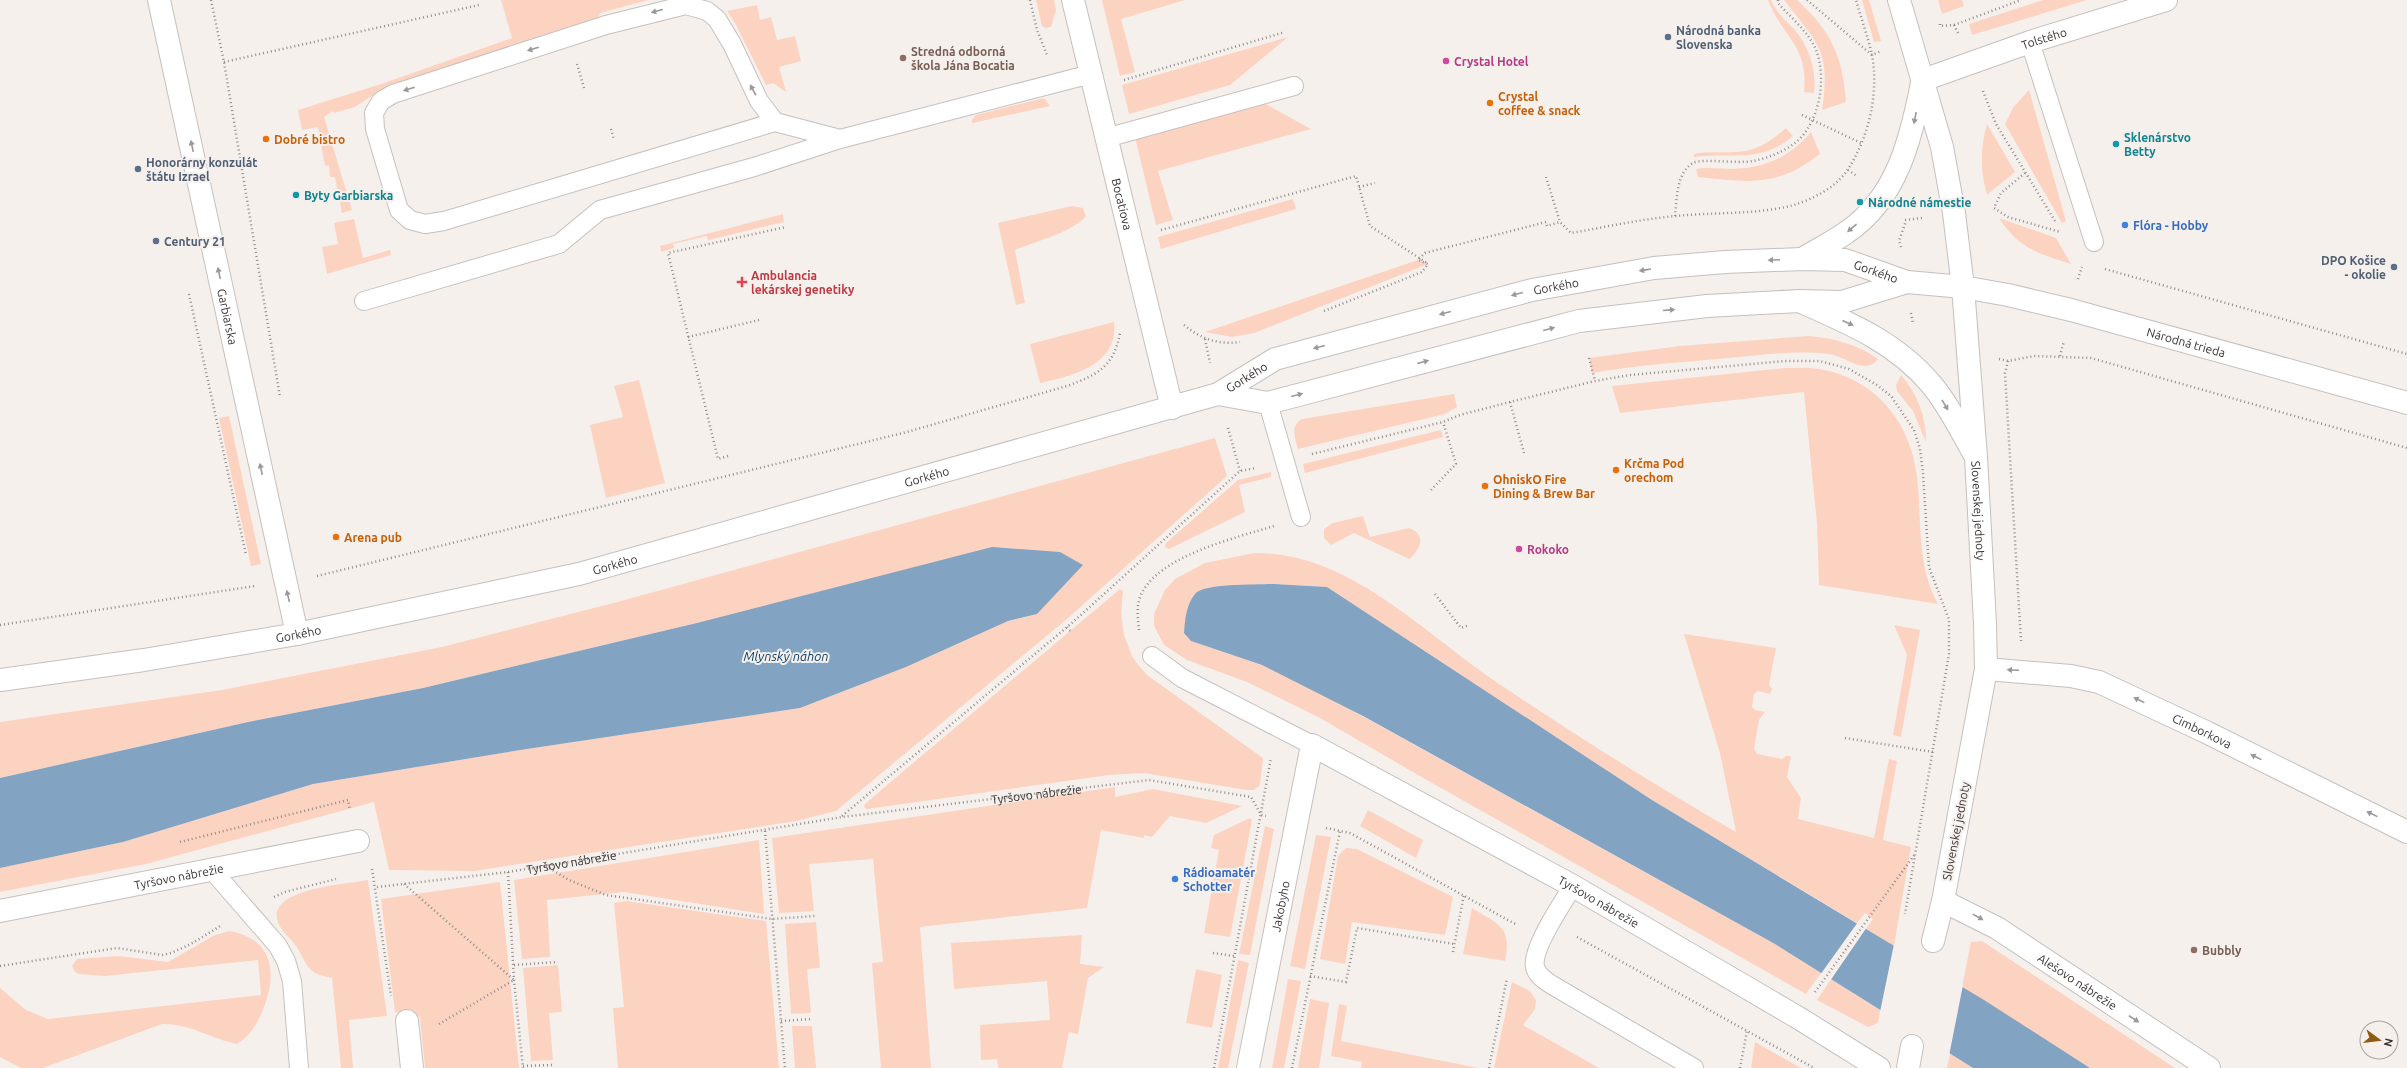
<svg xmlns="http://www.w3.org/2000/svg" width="2407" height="1068" viewBox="0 0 2407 1068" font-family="Ubuntu,sans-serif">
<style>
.green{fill:#fcd3c1}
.water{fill:#82a3c1}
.pier{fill:#f6f0ed}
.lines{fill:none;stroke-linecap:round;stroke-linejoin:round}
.service-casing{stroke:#c5c0bd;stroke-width:20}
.minor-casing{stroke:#c5c0bd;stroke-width:24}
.tertiary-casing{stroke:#c5c0bd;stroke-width:24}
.path{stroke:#918c8b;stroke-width:2.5;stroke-dasharray:1 3;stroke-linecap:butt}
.service{stroke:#fff;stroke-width:18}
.minor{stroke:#fff;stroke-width:22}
.tertiary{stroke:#fff;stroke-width:22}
.oneway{fill:#9a9898}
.service-dot{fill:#5c6f8a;stroke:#f6f0ed;stroke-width:1.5}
.education-dot{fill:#8d6e63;stroke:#f6f0ed;stroke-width:1.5}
.hotel-dot{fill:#d1479c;stroke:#f6f0ed;stroke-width:1.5}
.food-dot{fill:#e8710a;stroke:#f6f0ed;stroke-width:1.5}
.culture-dot{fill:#0f9aa8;stroke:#f6f0ed;stroke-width:1.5}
.shop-dot{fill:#3f7fe0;stroke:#f6f0ed;stroke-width:1.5}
.health-dot{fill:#e0444e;stroke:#f6f0ed;stroke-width:1.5}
.labels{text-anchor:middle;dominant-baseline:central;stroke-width:4;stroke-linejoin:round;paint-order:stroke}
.service-label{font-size:12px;font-weight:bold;fill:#4e5e75;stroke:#f6f0ed;text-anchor:start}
.street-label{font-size:12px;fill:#353231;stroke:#f6f0ed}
.education-label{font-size:12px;font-weight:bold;fill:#785e54;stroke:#f6f0ed;text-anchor:start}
.hotel-label{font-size:12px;font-weight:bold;fill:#b23c85;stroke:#f6f0ed;text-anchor:start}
.food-label{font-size:12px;font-weight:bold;fill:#c56008;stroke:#f6f0ed;text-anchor:start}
.culture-label{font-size:12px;font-weight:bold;fill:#0d838f;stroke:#f6f0ed;text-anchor:start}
.shop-label{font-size:12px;font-weight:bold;fill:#366cbe;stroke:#f6f0ed;text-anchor:start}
.health-label{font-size:12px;font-weight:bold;fill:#be3a42;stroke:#f6f0ed;text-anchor:start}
.water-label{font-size:13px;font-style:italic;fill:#093f68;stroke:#f6f0ed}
</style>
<rect width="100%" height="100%" fill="#f6f0ed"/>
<path class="green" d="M501 0H648L600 13 598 20 384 88 355 107 334 113 333 111 324 117 352 210 342 213 335 177H330L329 165 325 166 318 127 302 130 298 110 381 84 512 38Z
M1036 0H1054L1056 10 1051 27 1046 28 1042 26Z
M1102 0H1185L1121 19 1135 72 1120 76Z
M1768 0H1771C1776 12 1785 20 1794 29 1809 46 1817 71 1814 93L1804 92C1809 45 1782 37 1768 0Z
M1784 0H1797C1831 31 1843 56 1846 102L1822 110C1831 50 1818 44 1784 0Z
M1862 0H1869L1881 41 1874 42Z
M1938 0H1962L1964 6 1942 14Z
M2043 0H2087L1972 35 1969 24Z
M757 5 760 20 771 17 777 40 795 36 801 61 779 67 786 92 773 83 766 85 736 25 727 11Z
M1288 37 1230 85 1129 114 1122 85Z
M2029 90 2066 221 2062 223 2005 124 2013 108Z
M1044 98 1050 106 972 123V120L976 115Z
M1262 102 1311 129 1158 171 1173 220 1156 225 1135 137Z
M1987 124 2015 172 1987 195C1980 170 1980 148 1987 124Z
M1786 128 1793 136C1760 164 1732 152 1694 157V154C1708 151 1721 153 1735 152 1756 152 1771 141 1786 128Z
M1811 132 1820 154C1776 188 1750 182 1698 177L1696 169C1708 167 1720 169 1733 169 1765 168 1790 157 1811 132Z
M1293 199 1296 209 1161 249 1158 237Z
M1072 206 1083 208 1086 216C1073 232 1034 242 1015 250L1025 303 1016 305 998 223Z
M783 214 784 222 708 240 707 236 673 244 674 248 661 252 660 246Z
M1999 218 2056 238 2071 264C2039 254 2018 248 1999 218Z
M354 219 363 258 390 250 391 255 327 274 322 247 338 244 334 223Z
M1418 260 1428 264 1254 333 1232 337 1205 332Z
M1114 322C1119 365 1072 376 1040 383L1030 344Z
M1808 336C1834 338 1857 344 1878 359 1864 376 1848 357 1829 354 1796 350 1762 355 1729 358 1683 362 1638 365 1592 373L1589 358 1680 346Z
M1786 368C1797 368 1808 367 1819 369 1875 378 1911 422 1917 477 1922 520 1916 564 1938 604L1819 585 1817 524 1804 392 1620 413 1612 386Z
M1901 375C1918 395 1926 416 1926 442L1913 411 1897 391 1896 385Z
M639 380 665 483 606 498 590 425 623 417 614 386Z
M1454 394 1457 407 1445 414 1298 449C1295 438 1290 426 1302 419Z
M229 416 261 564 251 566 219 418Z
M1441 430 1443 437 1305 473 1303 464Z
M1215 438 1227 476 1068 618 836 811 796 821 474 871 389 870 374 802 146 864 0 892V868L123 842 313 784 527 749 800 708 906 667 1008 621 1037 614 701 622 423 688 248 722 0 778V722L222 690 442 647 621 601Z
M1271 472V477L1239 485 1245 512 1169 549 1165 547 1166 543 1238 480Z
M1363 516 1370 537 1409 528C1427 535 1421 549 1409 559L1354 533 1331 545 1324 538V529L1333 523Z
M1254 553C1349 552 1422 632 1495 681 1573 734 1655 785 1736 832L1720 753 1684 634 1776 648 1769 685 1772 689 1770 694 1758 691 1754 694 1752 707 1755 710 1765 712 1759 720 1754 749 1757 754 1782 759 1786 756H1791L1787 777 1801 798 1798 819 1874 838 1889 759 1897 761 1883 840 1911 847 1894 946 1866 929 1873 919 1865 913 1857 923 1652 800 1327 587 1274 584 1209 588 1191 641 1262 665 1324 695 1775 944 1821 973 1806 994 1411 771 1320 718 1247 682 1187 660 1164 645 1154 626V614L1165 590 1175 579 1205 563Z
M1120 589 1123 591 1121 613 1124 635 1132 656 1139 666 1147 675 1263 758 1260 785 1254 790H1246L1144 773 1109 775 867 809 864 807 865 804 900 774Z
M1894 625 1920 630 1901 737 1893 735 1907 655Z
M1115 787V797L1153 789 1242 806 1206 823 1170 816 1152 837 1144 835V838L1101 830 1087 908 920 927 931 1068H881L872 963 883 962 873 859 809 864 814 911 779 913 772 838Z
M1368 810 1423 840 1416 858 1360 826Z
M1250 818 1252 820 1230 937 1204 933 1219 850 1211 848 1214 835Z
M1265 826 1274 829 1250 955 1239 954Z
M1316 835 1331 837 1305 969 1290 966Z
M759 840 764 914 624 892 547 900 550 957 522 959 514 880Z
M1346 848 1357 849 1453 897 1445 935 1352 922 1345 964 1320 959 1338 856Z
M368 880 387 1016 349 1020 353 1068H341L332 978C305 973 309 966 296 946 290 937 279 930 277 919 271 888 348 884 368 880Z
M500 882 519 1068H425L420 1017 395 1012 381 899Z
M626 901 766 921 779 1068H618L613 1008 624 1007 614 903Z
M1472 908C1499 925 1512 926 1505 961L1463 954Z
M816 922 820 968 807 969 811 1013 791 1014 785 924Z
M230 931C272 939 278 972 264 1007 258 1023 251 1035 237 1044 212 1039 188 1023 162 1024L43 1068H21L0 1057V988L26 1010 48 1019 261 995 258 960 105 976 79 974 75 972 72 966 77 959 118 956 168 962 215 935Z
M1082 935 1080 964 1104 967 1088 978 1078 1034 1069 1032 1062 1068H998L997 1059 981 1060 980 1025 1050 1020 1047 981 954 989 951 943Z
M1982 941 2175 1068H2090L1962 987 1971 942Z
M1238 960 1249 963 1228 1068H1218Z
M558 965 562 1012 549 1013 553 1060 531 1061 523 968Z
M1196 969 1222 975 1212 1028 1186 1023Z
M1288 979 1301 981 1284 1068H1272Z
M1831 979 1880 1010 1878 1023 1868 1027 1817 1000Z
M1512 982 1530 991 1536 1000 1535 1009 1523 1025 1599 1068H1494Z
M1310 999 1329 1003 1319 1068H1298Z
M1339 1004 1347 1006 1341 1041 1479 1068H1361L1362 1062 1331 1056Z
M792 1026H812L816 1068H795Z
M1755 1042 1801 1068H1751Z
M1950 1054 1973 1068H1947Z"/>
<path class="water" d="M992 547 1060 552 1083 565 1037 614 1008 621 906 667 800 708 527 749 313 784 123 842 0 868V778L248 722 423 688 701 622Z
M1274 584 1327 587 1652 800 1984 1000 2090 1068H1973L1775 944 1363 716 1262 665 1191 641 1184 633C1185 620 1186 605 1195 594 1204 583 1258 585 1274 584Z"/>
<path class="pier" d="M1858 922 1867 927 1830 981 1820 975Z
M1894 944 1963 985 1949 1056 1880 1012Z"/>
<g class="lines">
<g class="service-casing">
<path id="service" d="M2030 42 2094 242
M775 122 759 101 732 44 717 19 707 11 686 5 606 25 393 94 381 101 374 113 375 129 399 210 410 220 425 224 444 221 775 122 840 139
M1106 138 1294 86
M364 301 559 244 600 210 754 167 840 139 1091 74
M1268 403 1301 517
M1152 656 1182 678 1312 745
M212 870 278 946 286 961 292 981 299 1068
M1573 886C1563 902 1531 949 1535 967 1537 976 1546 981 1552 985L1694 1068"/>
</g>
<g class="minor-casing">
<g id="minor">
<path id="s2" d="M159 0 297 634"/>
<path id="s3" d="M1073 0 1172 408"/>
<path id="s4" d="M1899 0 1942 147 1954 213 1963 287 1976 457 1985 623 1986 669 1943 901 1933 941"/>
<path id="s5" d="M1923 80 2030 42 2166 0"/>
<path d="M1802 259C1817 250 1833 242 1847 232 1897 198 1911 139 1922 83"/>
<path d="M1799 301C1847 322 1896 342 1931 384 1948 404 1960 429 1973 452"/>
<path id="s6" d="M1986 669 2071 676 2099 682 2206 732 2407 832"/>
<path id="s7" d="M1943 901 1997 928 2209 1068"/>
<path id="s8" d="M0 911 358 841"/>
<path d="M407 1021 412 1068"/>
<path id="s9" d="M1248 1068 1312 745 1573 886 1797 1017 1879 1068"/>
<path d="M1908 1068 1912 1046"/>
</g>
</g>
<g class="tertiary-casing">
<g id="tertiary">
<path d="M1218 394 1268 403 1579 321 1707 306 1799 301 1842 302 1907 282"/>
<path id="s10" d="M0 680 144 660 297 634 579 574 1218 394 1275 359 1532 290 1654 268 1725 262 1802 259 1845 260 1907 282 1963 287 2008 295 2071 310 2407 403"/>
</g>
</g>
<g class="path">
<path d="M211 0 224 62 280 397"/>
<path d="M1030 0 1037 30 1047 55"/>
<path d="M1807 0 1872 55 1881 51"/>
<path d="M1940 24V26L1954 25 1959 35"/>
<path d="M1954 25 2021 0"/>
<path d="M224 62 479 5"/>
<path d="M577 64 584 88"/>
<path d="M1124 80 1285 32"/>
<path d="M1983 91 1996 124 2055 221"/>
<path d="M1802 115 1861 143"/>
<path d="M611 129 614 140"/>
<path d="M1848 170 1857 176"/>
<path d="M2025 173 2001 193 1994 208 2008 217 2060 232"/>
<path d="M1546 177 1560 222"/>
<path d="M1359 187 1375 183"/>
<path d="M1675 216C1677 199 1676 173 1693 163 1702 158 1738 164 1753 161 1768 158 1783 152 1795 143 1820 123 1827 78 1816 50 1809 32 1790 17 1778 3V0"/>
<path d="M1905 220 1922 218"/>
<path d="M1161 230 1356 176 1370 226 1427 263"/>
<path d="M1901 247 1899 241 1906 221"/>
<path d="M2105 269 2407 354"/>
<path d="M2078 279 2082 267"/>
<path d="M189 294 246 555"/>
<path d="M1324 311 1422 272 1428 264 1418 260 1425 253 1546 222 1547 226 1560 222 1571 233C1606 227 1641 219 1676 216 1714 212 1756 215 1794 205 1813 199 1837 187 1848 169 1869 137 1879 93 1872 55 1868 37 1861 18 1856 0"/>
<path d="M1911 313 1913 324"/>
<path d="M1184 325C1201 339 1218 345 1240 342"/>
<path d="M688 337 759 320"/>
<path d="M1205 339 1210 363"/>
<path d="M2060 356 2064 341"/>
<path d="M1589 358 1595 381"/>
<path d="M1999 359 2008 361 2034 356 2091 358 2407 448"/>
<path d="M2008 361 2005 373 2021 641"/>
<path d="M1510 402 1524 453"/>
<path d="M1228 428 1240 471"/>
<path d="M1312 454 1443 422 1460 415 1510 402 1595 381 1630 375 1785 361H1820L1849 369 1877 385 1891 396 1914 430 1920 449 1923 473 1929 567 1949 620V654L1905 914"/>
<path d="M728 456 718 459 668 253 786 227"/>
<path d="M1431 490 1456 464 1443 422"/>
<path d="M317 576 907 432 1067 386C1097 375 1114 367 1120 333"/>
<path d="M1435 594 1461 628 1469 625"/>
<path d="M0 625 255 586"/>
<path d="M1067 627 1071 632"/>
<path d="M1139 630C1138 619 1136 608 1140 597 1156 556 1236 538 1274 526"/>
<path d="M1845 738 1933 752"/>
<path d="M842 816 1073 622 1240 471 1256 468"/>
<path d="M1326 828 1350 833 1517 925"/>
<path d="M765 831 785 1068"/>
<path d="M180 842 348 800 350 810"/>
<path d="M546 866 569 880 606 895 772 919 815 916"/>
<path d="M372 869 391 996"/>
<path d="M508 872 514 980 523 1068"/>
<path d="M404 884 514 980 439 1024"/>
<path id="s1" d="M377 887 508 872 842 817 1149 780 1251 797 1261 815 1266 816"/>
<path d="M274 897 285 892 336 879"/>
<path d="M1577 937 1814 1068"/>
<path d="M1453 952 1464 894"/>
<path d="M1213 953 1234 956"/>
<path d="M514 965 558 962"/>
<path d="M0 966 117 948 162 955 171 953 191 944 222 925"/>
<path d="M1310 976 1346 982 1357 928 1454 944"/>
<path d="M1815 992 1915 854"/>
<path d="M781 1021 811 1019"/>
<path d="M523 1066 554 1065"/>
<path d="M1214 1068 1271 758"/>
<path d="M1292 1068 1340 831"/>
<path d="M1489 1068 1507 978"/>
<path d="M1740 1068 1747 1031"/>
</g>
<use href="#service" class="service"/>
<use href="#minor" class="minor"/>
<use href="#tertiary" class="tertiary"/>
</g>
<defs><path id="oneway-solid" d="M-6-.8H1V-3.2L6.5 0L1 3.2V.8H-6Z"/></defs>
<g class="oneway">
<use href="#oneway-solid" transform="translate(657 11) rotate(165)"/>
<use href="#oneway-solid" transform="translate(533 49) rotate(162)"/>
<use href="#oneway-solid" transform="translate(409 89) rotate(162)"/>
<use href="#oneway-solid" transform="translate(753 90) rotate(-119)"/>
<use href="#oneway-solid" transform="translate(1915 118) rotate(101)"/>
<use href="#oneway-solid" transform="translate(192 146) rotate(-102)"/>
<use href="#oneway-solid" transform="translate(1852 228) rotate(140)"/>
<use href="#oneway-solid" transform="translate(1774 260) rotate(178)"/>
<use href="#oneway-solid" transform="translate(1645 270) rotate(171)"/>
<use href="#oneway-solid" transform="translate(219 273) rotate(-102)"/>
<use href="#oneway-solid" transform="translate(1517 294) rotate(165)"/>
<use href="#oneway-solid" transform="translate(1669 310) rotate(-5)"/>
<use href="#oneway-solid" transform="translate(1445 313) rotate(165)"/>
<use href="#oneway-solid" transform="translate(1848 323) rotate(24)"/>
<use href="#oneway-solid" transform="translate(1549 329) rotate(-15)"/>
<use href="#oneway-solid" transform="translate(1319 347) rotate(165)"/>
<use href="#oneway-solid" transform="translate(1423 362) rotate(-15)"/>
<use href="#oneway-solid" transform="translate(1297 395) rotate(-15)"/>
<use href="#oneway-solid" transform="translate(1945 405) rotate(59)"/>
<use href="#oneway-solid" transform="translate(261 469) rotate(-102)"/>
<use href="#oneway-solid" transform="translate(288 596) rotate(-103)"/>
<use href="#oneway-solid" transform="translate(2013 670) rotate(-177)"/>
<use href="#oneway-solid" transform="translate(2139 700) rotate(-154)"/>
<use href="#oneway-solid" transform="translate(2256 757) rotate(-154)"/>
<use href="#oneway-solid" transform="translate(2372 814) rotate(-154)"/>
<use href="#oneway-solid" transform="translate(1978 917) rotate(29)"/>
<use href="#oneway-solid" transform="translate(2134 1019) rotate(33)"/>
</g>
<g class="service-dot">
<circle cx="1668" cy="37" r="4"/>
<circle cx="138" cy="169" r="4"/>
<circle cx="156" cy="241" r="4"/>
<circle cx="2394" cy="267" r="4"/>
</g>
<g class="education-dot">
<circle cx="903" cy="58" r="4"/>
<circle cx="2194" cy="950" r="4"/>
</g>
<g class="hotel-dot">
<circle cx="1446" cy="61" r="4"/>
<circle cx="1519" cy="549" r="4"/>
</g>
<g class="food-dot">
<circle cx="1490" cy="103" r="4"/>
<circle cx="266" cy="139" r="4"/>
<circle cx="1616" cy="470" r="4"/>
<circle cx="1485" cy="486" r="4"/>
<circle cx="336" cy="537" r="4"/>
</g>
<g class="culture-dot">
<circle cx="2116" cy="144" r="4"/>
<circle cx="296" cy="195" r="4"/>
<circle cx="1860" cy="202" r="4"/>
</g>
<g class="shop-dot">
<circle cx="2125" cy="225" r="4"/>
<circle cx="1175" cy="879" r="4"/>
</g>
<path class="health-dot" d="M740 276h4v4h4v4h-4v4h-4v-4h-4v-4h4z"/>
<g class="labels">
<g class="service-label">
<text x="1676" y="30">Národná banka<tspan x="1676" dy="14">Slovenska</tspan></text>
<text x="146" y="162">Honorárny konzulát<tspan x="146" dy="14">štátu Izrael</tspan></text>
<text x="164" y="241">Century 21</text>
<text x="2386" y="260" text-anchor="end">DPO Košice<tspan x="2386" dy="14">- okolie</tspan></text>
</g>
<g class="street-label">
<text stroke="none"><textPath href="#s5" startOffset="128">Tolstého</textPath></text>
<text stroke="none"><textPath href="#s3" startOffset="210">Bocatiova</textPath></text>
<text stroke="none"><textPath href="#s10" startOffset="1934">Gorkého</textPath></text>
<text stroke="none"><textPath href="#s10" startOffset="1610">Gorkého</textPath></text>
<text stroke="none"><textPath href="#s2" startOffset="324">Garbiarska</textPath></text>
<text stroke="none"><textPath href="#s10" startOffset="2253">Národná trieda</textPath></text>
<text stroke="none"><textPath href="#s10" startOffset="1286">Gorkého</textPath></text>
<text stroke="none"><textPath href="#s10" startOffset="950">Gorkého</textPath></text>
<text stroke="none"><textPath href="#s4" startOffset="519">Slovenskej jednoty</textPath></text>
<text stroke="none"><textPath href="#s10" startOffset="626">Gorkého</textPath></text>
<text stroke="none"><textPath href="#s10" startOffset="302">Gorkého</textPath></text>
<text stroke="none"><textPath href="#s6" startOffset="228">Cimborkova</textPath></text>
<text stroke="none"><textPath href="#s1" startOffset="666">Tyršovo nábrežie</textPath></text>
<text transform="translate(1956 831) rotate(-79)">Slovenskej jednoty</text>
<text stroke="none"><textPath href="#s1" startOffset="196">Tyršovo nábrežie</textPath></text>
<text stroke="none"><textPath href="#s8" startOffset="182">Tyršovo nábrežie</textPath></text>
<text stroke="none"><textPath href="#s9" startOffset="656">Tyršovo nábrežie</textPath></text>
<text stroke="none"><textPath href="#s9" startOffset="165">Jakobyho</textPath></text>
<text stroke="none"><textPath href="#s7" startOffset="157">Alešovo nábrežie</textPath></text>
</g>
<g class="education-label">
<text x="911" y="51">Stredná odborná<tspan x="911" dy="14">škola Jána Bocatia</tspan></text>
<text x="2202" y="950">Bubbly</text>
</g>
<g class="hotel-label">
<text x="1454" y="61">Crystal Hotel</text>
<text x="1527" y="549">Rokoko</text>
</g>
<g class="food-label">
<text x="1498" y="96">Crystal<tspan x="1498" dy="14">coffee &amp; snack</tspan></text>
<text x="274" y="139">Dobré bistro</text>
<text x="1624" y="463">Krčma Pod<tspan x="1624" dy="14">orechom</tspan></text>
<text x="1493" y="479">OhniskO Fire<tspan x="1493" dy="14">Dining &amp; Brew Bar</tspan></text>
<text x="344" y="537">Arena pub</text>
</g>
<g class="culture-label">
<text x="2124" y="137">Sklenárstvo<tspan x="2124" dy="14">Betty</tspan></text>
<text x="304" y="195">Byty Garbiarska</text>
<text x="1868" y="202">Národné námestie</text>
</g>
<g class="shop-label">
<text x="2133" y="225">Flóra - Hobby</text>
<text x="1183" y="872">Rádioamatér<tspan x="1183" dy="14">Schotter</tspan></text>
</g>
<g class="health-label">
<text x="751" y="275">Ambulancia<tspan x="751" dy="14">lekárskej genetiky</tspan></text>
</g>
<g class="water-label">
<text x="786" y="656">Mlynský náhon</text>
</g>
</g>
<g transform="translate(2379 1040) rotate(105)"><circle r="19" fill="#f6f0ed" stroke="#a9a4a2"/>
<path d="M0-3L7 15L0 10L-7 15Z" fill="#925b13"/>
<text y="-6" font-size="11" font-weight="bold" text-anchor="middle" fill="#353231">N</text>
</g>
</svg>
